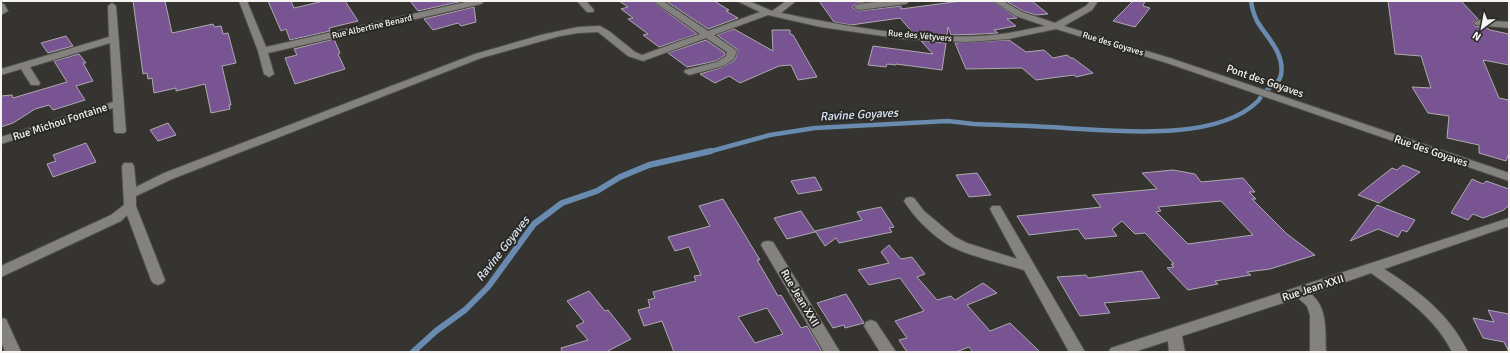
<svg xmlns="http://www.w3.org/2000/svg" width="1510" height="353" viewBox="0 0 1510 353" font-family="Signika,sans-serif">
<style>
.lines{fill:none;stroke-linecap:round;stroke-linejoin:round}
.stream-far1{stroke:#698bb0;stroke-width:4.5}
.stream{stroke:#698bb0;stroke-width:6}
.building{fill:#795492;stroke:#adaaaf;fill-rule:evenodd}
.street-casing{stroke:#51504c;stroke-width:2}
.street{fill:#84827e;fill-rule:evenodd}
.labels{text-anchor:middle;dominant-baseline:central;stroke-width:4;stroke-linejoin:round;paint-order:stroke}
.far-street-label{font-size:9px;fill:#f6f5f2;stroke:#2b2a26}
.street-label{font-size:11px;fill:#f6f5f2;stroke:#2b2a26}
.water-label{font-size:12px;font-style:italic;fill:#d6e3f4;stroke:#2b2a26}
</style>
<rect width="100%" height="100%" fill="#353430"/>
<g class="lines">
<path class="stream-far1" d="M708 152 770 135 815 128 948 121 974 124C1004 125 1034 126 1065 128 1117 131 1217 142 1258 101 1260 99 1261 96 1262 94 1268 87 1279 85 1281 75 1285 53 1267 38 1257 21 1254 15 1252 8 1251 1"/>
<path class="stream" d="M413 352 436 331 465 310 488 287 534 224 562 203 597 191 620 177 649 165 711 151"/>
</g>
<path class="building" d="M133 1H165L172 33 213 24 214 27 221 26 223 34 228 33 236 63 222 66 231 105H229L230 109 211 113 205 84 176 91V88L154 93 152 78 148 79 147 73 143 74Z
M268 1H291L294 8 324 1H345L358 21 329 28 330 31 290 40 286 29 281 31Z
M410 1H463L418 11Z
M619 1H652L697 34 659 47 643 35 648 34 628 19 633 18 621 9 628 7Z
M666 1H714L729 10 726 11 738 18 708 29Z
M819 1H871L858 3 853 6V8L858 11 901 6V9L961 1H992L1017 18 1007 19 1016 26 994 30 998 33 982 34 951 35 948 27 947 35 913 33 900 18 851 25 834 22Z
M1006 1H1032L1048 14 1036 15 1023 11Z
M1133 1H1145L1143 6 1150 8 1135 27 1113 21Z
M1388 1H1461L1478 19 1473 22 1475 26 1487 28 1490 30 1509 34V65L1483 60 1499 98 1509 100V153L1506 161 1479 153V145L1447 138 1449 116 1428 113 1412 87 1431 88 1421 56 1395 54Z
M474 7 476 22 461 26 458 23 433 30 424 19Z
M734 29 773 51 772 30H790V34L793 35 817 77 798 80 791 65 779 66 740 83 729 76 715 83 700 74 723 67 735 60 738 50 717 35Z
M66 36 73 46 48 53 41 43Z
M334 39 340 53 338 54 345 69 295 84 285 58 297 55 294 49Z
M706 40 725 53V55L716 61 687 67 668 53Z
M1009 40 1026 52 1044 50 1053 58 1067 55 1071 58H1073L1093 73 1076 77 1074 75 1036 80 1022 68 966 69 955 43Z
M921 41 946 43 942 70 896 64V65L887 64 886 67 868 65 873 46 933 54Z
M79 54 86 63H83L93 81 76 86 85 100 53 110 49 105 35 109 13 123 1 127V96L12 95 13 98 67 82 54 61Z
M168 123 176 135 158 141 150 130Z
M86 143 96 162 53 177 47 164 56 161 53 155Z
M1403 165 1420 172 1379 203 1358 195 1392 168 1397 170Z
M1173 170 1195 174 1201 182 1243 178 1255 192H1249L1256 199H1252L1287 234 1315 255 1270 269 1247 272 1251 275 1215 281 1218 284 1188 290 1167 268 1174 267 1171 264H1174L1145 233 1135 234 1122 221 1112 229 1117 236 1085 239 1078 229 1029 235 1017 216 1101 207 1092 195 1157 189 1142 173ZM1221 201 1253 235 1188 244 1156 212 1161 211 1158 207Z
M977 173 981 179 991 195 969 197 956 175Z
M815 177 822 190 798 194 791 181Z
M1472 179 1483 184 1486 181 1509 189V205L1504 210 1483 218 1473 214 1468 220 1451 213Z
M723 199 760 260H757L778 296 781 295 801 328 807 326 822 352H674L662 321 644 326 638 310 650 307 648 300 655 298 653 292 696 281 694 276 701 275 689 247 675 251 668 237 710 226 699 206ZM767 308 783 334 755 343 738 317Z
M1377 205 1415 220 1407 232 1402 230 1398 237 1378 229 1350 241Z
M881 207 894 227 889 228 892 232 839 243 836 238 825 246 815 231 862 220 857 212Z
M801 211 815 232 787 239 774 218Z
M889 245 901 259 912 257 925 274 917 277 937 300 951 296 955 300 983 283 997 293 967 305 990 331 1010 323 1040 352H973L969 347 956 352H907L899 340 907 338 895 321 924 311 900 278 869 285 858 270 889 263 881 252Z
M1142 271 1160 298 1104 303 1110 313 1080 316 1057 277 1086 275 1088 278Z
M589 291 605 311 608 310 631 339 606 352H562L561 348 588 340 576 326 584 322 567 301Z
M846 294 864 323 845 328 844 325 833 328 817 303Z
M1488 310 1509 314V352L1504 342 1483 338 1473 318 1494 322Z"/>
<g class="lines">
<g class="street-casing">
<path id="street" d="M239 1H247L266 47 470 1H485L481 4 268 53 274 74 269 77 264 74 258 51Z
M577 1H586L594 10 593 12H587Z
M653 1H663L708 31 760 12 737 1H749L772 11 786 1H796L781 13C850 27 939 44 1009 33 1021 31 1033 28 1045 26L1016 16 993 1H1003L1022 12 1055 23 1086 6 1090 1H1098L1092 10 1064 26 1173 59 1509 173V181L1167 63 1056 29 1008 39 965 42 904 39 821 27 768 15 714 35 737 51 734 59 723 66 689 75 684 72 685 70 717 62 726 56 727 52 706 38 643 61 628 56 598 32 578 33 560 36 481 58 172 179 136 196V206L165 280 163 283 158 285 153 283 151 280 127 215 121 221 1 277V266L111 215 124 205 122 166 124 163H132L134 166 136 187 164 173 475 54 541 35 578 27 600 26 609 31 635 52 642 55 700 34Z
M885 1H910L906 4 858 10 854 7 858 4Z
M1 3 4 4 8 11 1 15Z
M112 3 116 6 126 131 124 133H116L114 131 113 108 1 144V137L113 102 110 43 30 67 40 83 39 85H31L21 69 1 75V69L109 37 108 6Z
M1479 20 1509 22V28L1476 25 1474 23 1476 21Z
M910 197 914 198 924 211 955 237 967 243 1017 259 990 209 992 206H1000L1085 352H1069L1024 270C1003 264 961 254 945 243 929 232 914 217 904 201L906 198Z
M1509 218V226L1384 269C1420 292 1448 313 1468 352H1452C1435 317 1402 295 1371 273L1311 294C1328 308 1325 331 1326 352H1310V315L1307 306 1298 298 1182 336 1185 352H1169L1168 341 1134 352H1108L1111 348Z
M768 241 773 242 840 352H824L761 245 763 242Z
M1 318 6 319 21 352H5L1 341Z
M871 320 876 322 896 352H880L864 326 866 322Z"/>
</g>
<use href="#street" class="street"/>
</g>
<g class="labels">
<g class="far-street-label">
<text transform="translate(372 27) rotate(-13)">Rue Albertine Benard</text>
<text transform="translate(920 36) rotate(5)">Rue des Vétyvers</text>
<text transform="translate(1113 44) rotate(17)">Rue des Goyaves</text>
</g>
<g class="street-label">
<text transform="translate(1265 81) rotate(19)">Pont des Goyaves</text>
<text transform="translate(60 122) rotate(-18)">Rue Michou Fontaine</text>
<text transform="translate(1431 151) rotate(19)">Rue des Goyaves</text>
<text transform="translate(1313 288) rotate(-18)">Rue Jean XXII</text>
<text transform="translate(800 298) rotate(59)">Rue Jean XXII</text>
</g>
<g class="water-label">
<text transform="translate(859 115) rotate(-3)">Ravine Goyaves</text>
<text transform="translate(503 249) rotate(-52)">Ravine Goyaves</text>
</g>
</g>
<rect width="1510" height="353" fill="none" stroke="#f6f5f2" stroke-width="4"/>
<g transform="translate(1482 28) rotate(212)" stroke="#2b2a26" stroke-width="3" paint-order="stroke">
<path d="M0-3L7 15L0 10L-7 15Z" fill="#f6f5f2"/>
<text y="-6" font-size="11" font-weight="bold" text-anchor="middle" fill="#f6f5f2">N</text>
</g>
</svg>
